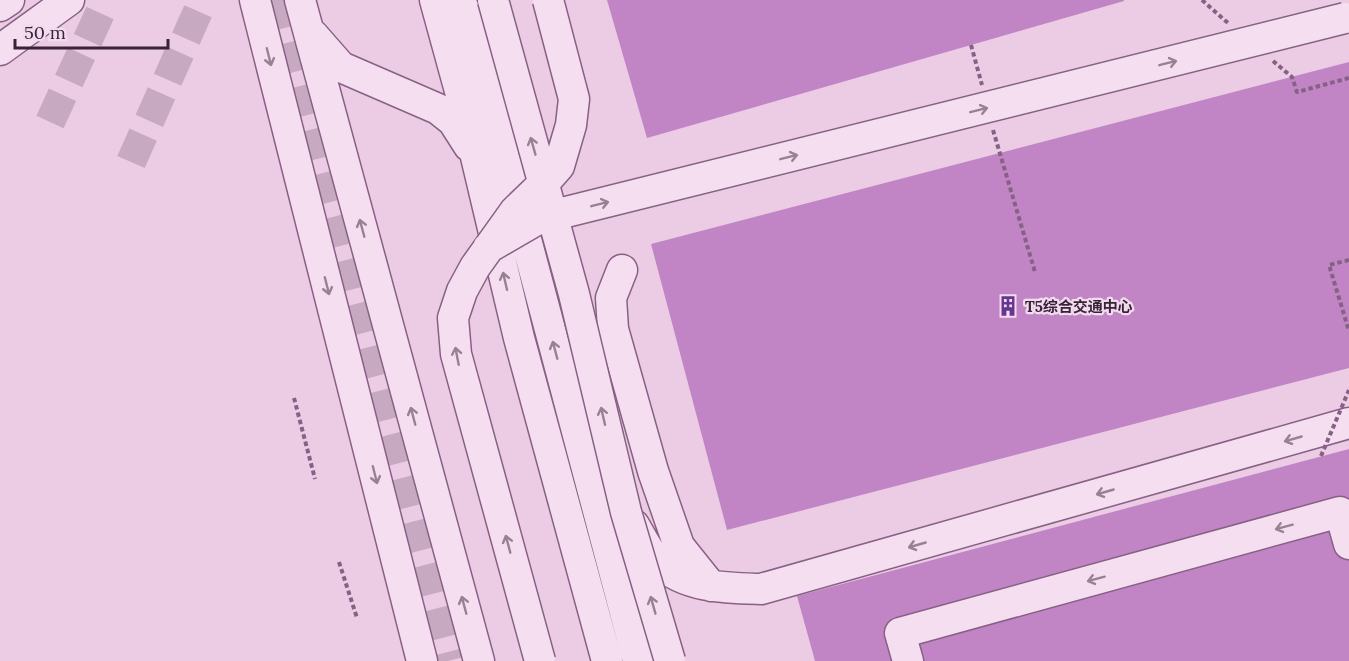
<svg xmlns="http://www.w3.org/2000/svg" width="1349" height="661" viewBox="0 0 1349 661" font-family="Lora,'Noto Sans SC',serif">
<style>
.building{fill:#c185c6}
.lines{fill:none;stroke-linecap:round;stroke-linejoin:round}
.minor-tunnel{stroke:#c7aac2;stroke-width:30;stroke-dasharray:30 15;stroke-linecap:butt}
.minor-casing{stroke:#876185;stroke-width:33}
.path{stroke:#876185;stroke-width:4;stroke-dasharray:4.5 3;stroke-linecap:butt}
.minor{stroke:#f6def1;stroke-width:30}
.minor-bridge-casing{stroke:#876185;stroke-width:33;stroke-linecap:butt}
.path-bridge{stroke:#876185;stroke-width:4;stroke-dasharray:4.5 3;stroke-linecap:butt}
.minor-bridge{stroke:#f6def1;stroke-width:30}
.oneway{stroke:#988095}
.labels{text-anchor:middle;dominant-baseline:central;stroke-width:4.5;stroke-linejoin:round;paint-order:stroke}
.poi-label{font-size:15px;font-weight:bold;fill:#392339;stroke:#f3dbee;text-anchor:start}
</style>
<rect width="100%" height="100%" fill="#ebcce4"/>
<path class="building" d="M607 0H1124V1L647 138Z
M1349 62V368L727 530 651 244Z
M1349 449V661H815L797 596Z"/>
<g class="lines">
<path class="minor-tunnel" d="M273 0 448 661
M50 122 106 0
M131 162 203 0"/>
<g class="minor-casing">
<path id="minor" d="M255 0 422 661
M300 0 479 661
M435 0 463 102 519 338 607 661
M460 0 467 17 638 661
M0 6 9 0
M313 35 341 67 438 109 453 121 469 146
M0 50 69 0
M622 270 611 298 613 329 653 471 679 546 711 586
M634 525C641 536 649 554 659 563 687 588 726 588 761 589L1349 423
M908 661 900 633 1340 512 1349 544"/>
</g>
<path class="path" d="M1202 0 1228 23
M971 45 982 85
M1273 61 1292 77 1297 92 1349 78
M993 130 1035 272
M1349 260 1329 265 1349 331
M294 398 315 479
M339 562 357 618"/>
<use href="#minor" class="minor"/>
<g class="minor-bridge-casing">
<path id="minor-bridge" d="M493 0 574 294 626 512 670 661
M488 248 538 219 1345 18
M540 661 456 354 453 318 462 291 475 267 515 211 544 183 559 166 571 125 574 99 548 0"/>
</g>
<path class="path-bridge" d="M1321 456 1349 390"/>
<use href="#minor-bridge" class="minor-bridge"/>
</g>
<defs><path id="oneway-shaft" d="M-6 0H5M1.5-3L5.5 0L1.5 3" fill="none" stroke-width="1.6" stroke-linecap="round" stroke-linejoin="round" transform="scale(1.5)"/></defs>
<g class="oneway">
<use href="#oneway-shaft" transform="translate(269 57) rotate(76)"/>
<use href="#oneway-shaft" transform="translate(1168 63) rotate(-14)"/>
<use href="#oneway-shaft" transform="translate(979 110) rotate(-14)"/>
<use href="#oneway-shaft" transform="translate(533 146) rotate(-106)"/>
<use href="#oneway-shaft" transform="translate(789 157) rotate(-14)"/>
<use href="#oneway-shaft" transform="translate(600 204) rotate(-14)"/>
<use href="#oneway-shaft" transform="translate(362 228) rotate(-105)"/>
<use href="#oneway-shaft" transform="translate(505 281) rotate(-103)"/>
<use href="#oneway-shaft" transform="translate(327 286) rotate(76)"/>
<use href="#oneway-shaft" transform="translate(555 350) rotate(-105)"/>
<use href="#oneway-shaft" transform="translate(457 356) rotate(-101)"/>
<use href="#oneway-shaft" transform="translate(413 416) rotate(-105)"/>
<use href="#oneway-shaft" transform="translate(603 416) rotate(-103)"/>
<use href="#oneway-shaft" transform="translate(1293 439) rotate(164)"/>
<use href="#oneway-shaft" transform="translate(375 475) rotate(76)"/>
<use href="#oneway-shaft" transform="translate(1105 492) rotate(164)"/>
<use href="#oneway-shaft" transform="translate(1284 527) rotate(165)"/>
<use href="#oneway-shaft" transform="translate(508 544) rotate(-105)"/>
<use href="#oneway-shaft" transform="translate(917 545) rotate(164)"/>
<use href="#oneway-shaft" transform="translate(1096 579) rotate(165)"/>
<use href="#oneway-shaft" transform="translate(464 605) rotate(-105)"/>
<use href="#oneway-shaft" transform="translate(653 605) rotate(-106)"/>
</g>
<defs>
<g id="building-bare" transform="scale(1.62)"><path d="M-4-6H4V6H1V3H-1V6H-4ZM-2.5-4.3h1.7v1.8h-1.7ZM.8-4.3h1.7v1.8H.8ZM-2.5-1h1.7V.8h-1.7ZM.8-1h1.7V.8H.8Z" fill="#643690" stroke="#f3dbee" stroke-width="2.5" paint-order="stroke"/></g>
</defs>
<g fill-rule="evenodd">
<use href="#building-bare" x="1008" y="306"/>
</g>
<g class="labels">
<g class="poi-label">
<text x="1025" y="306">T5综合交通中心</text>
</g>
</g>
<path d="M15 39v9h153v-9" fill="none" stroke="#392339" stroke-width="3"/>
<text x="24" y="39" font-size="18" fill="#392339" stroke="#f3dbee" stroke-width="4.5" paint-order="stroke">50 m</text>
</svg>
